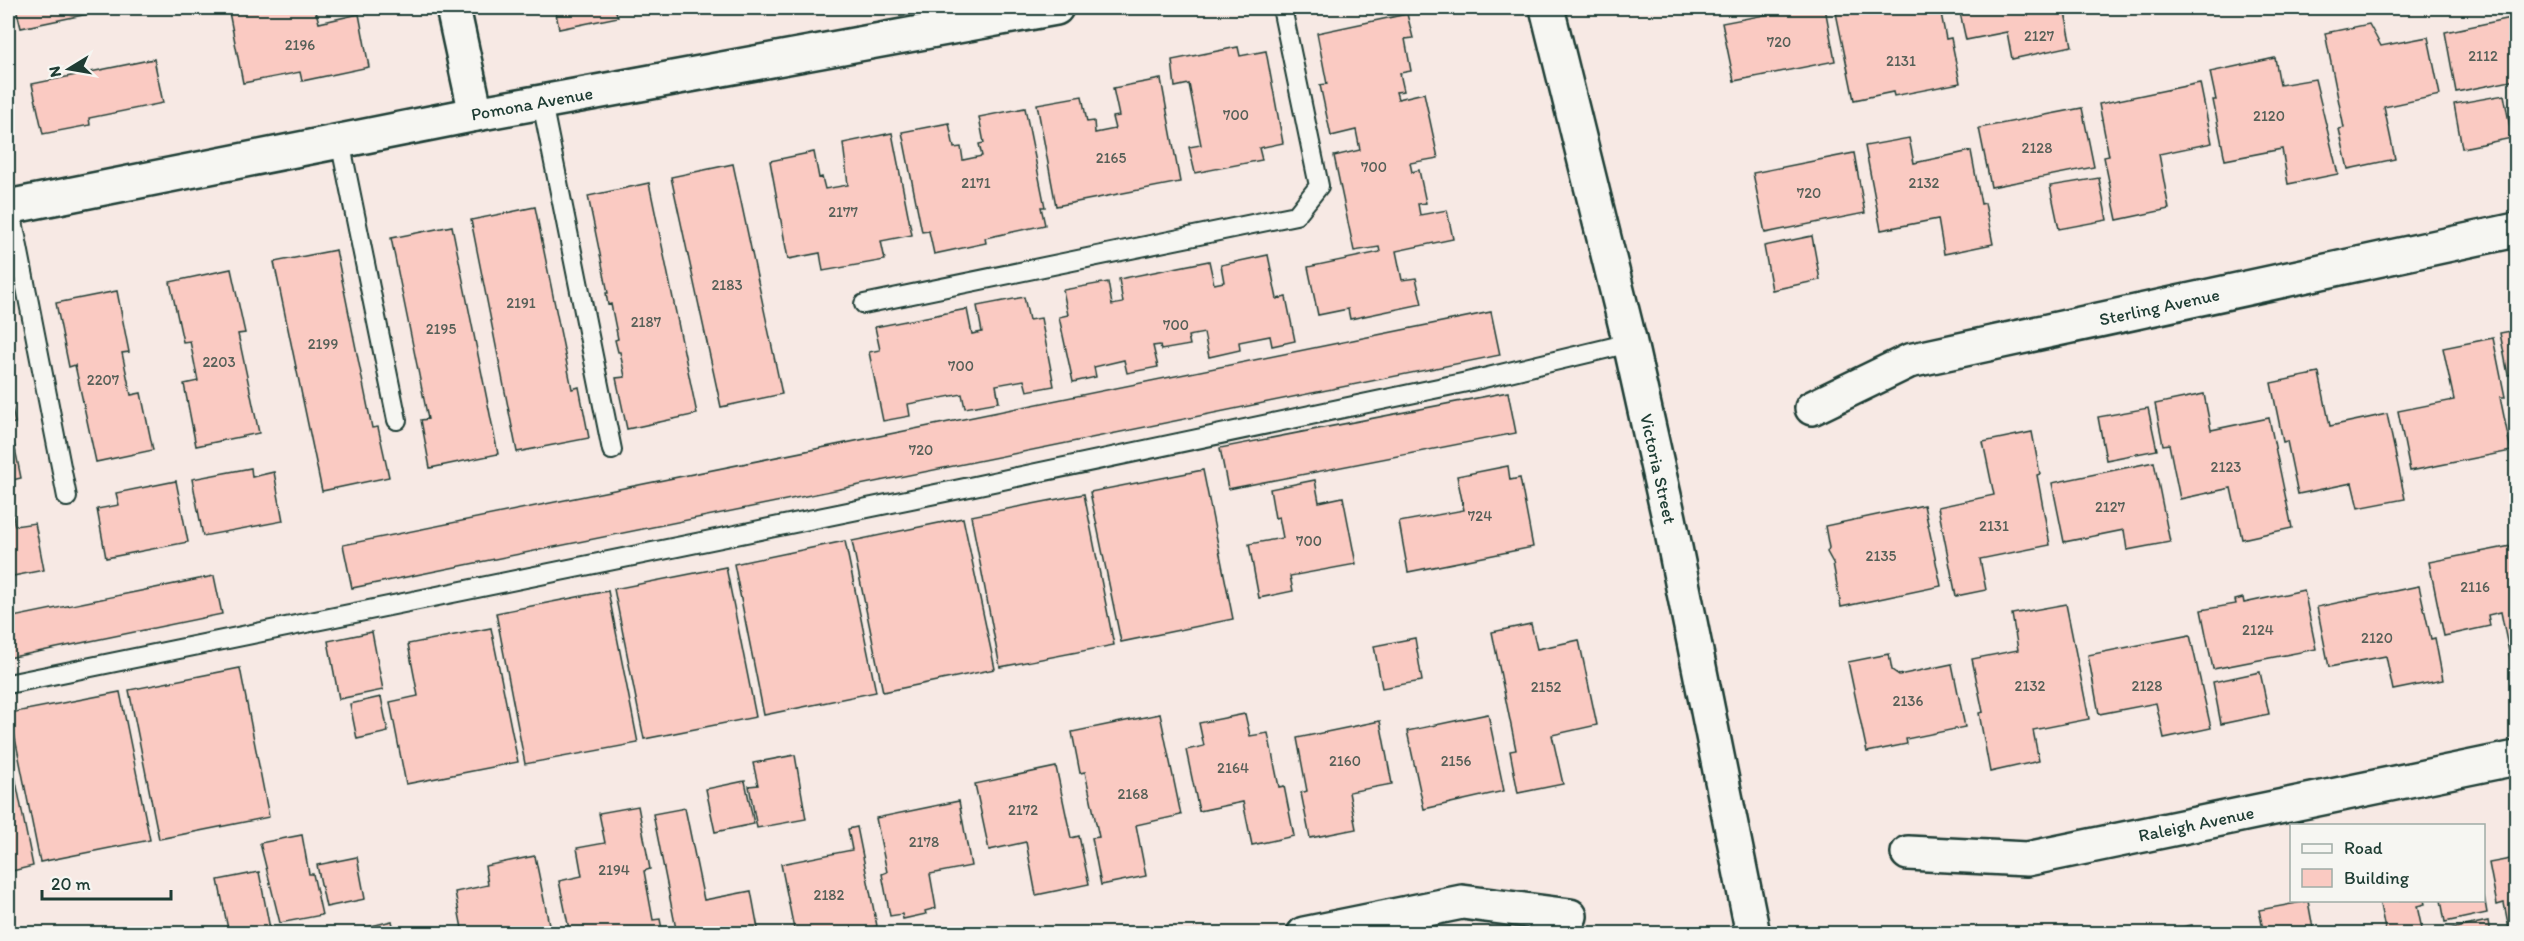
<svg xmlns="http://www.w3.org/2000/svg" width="2524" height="941" viewBox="0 0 2524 941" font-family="Itim,sans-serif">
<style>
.building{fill:#facac2;stroke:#1f3d34;stroke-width:1.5}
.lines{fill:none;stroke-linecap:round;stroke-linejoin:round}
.lane-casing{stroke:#1f3d34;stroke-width:22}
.street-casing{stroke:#1f3d34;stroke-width:38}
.secondary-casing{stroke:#1f3d34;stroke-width:38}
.lane{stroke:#f6f6f2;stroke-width:18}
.street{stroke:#f6f6f2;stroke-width:33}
.secondary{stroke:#f6f6f2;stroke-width:33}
.labels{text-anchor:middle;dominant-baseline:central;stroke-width:4.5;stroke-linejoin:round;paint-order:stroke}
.number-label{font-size:15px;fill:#566058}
.street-label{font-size:18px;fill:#1f3d34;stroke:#f6f6f2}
</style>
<rect width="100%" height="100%" fill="#f7e9e4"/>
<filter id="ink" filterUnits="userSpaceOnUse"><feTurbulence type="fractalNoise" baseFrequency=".0167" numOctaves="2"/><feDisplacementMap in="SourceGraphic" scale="12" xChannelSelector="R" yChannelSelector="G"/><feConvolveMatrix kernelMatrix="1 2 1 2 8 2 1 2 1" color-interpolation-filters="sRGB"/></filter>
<g filter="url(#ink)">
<path class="building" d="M16 8H106L107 10 21 28Z
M252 8H315L319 23 359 14 369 67 302 81 300 72 243 83 229 12Z
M555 8H620L615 9 618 17 559 29Z
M1801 8H1825L1835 61 1734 81 1722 23Z
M1835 8H1940L1946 39 1951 38 1960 83 1894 96 1893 92 1854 100Z
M1959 8H2064L2072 46 2012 59 2007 32 1966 40Z
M1407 14 1413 38 1405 39 1411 71 1400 73 1404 91 1396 92 1398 99 1424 93 1438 158 1410 163 1412 172 1419 170 1426 203 1418 204 1420 215 1447 210 1453 239 1396 251 1402 280 1416 278 1422 304 1350 319 1348 309 1318 315 1308 267 1380 252 1379 247 1354 251 1334 156 1360 150 1356 130 1331 136 1320 85 1327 84 1317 33Z
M2516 17V80L2456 92 2445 32Z
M2369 24 2381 46 2428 37 2440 95 2384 107 2395 159 2348 169 2339 129 2344 128 2325 33Z
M1238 47 1240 56 1266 51 1283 143 1259 148 1262 160 1195 173 1189 147 1201 145 1189 84 1175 87 1172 60Z
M2275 58 2280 85 2315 79 2338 174 2288 184 2282 149 2225 160 2213 100H2216L2210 72Z
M154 59 163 103 89 118 90 125 43 134 32 84Z
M1161 79 1180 182 1056 206 1037 104 1082 96 1087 122 1094 121 1095 133 1115 129 1112 117 1119 116 1113 88Z
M2200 83 2212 143 2159 154 2169 209 2117 220 2104 157 2109 156 2099 104Z
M2504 95 2512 138 2462 148 2454 104Z
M1025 108 1045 207H1041L1045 225 985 238 986 243 934 254 929 231 922 232 902 132 949 123 954 148 961 147 963 160 982 156 979 144 984 143 979 117Z
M2082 108 2094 167 1991 187 1979 128Z
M892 133 912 235 881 241 885 260 823 271 820 253 788 259 770 161 814 152 819 178 822 177 825 189 848 185 843 143Z
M1909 138 1914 163 1971 151 1981 204 1985 203 1993 244 1944 254 1938 219 1881 230 1865 146Z
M1854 153 1865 213 1765 233 1753 173Z
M733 164 782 394 721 407 671 177Z
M2099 178 2107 220 2059 229 2050 186Z
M649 183 697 414 627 429 616 378 625 377 620 352H618L615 340 618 339 611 304 608 305 606 293H608L588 196Z
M535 207 572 389 579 387 589 438 517 452 471 220Z
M452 226 498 454 430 468 421 420 428 419 391 238Z
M1812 236 1820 280 1772 290 1764 246Z
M336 250 372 428 378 427 389 477 322 491 274 262Z
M1268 255 1277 299 1286 297 1295 341 1272 346 1270 336 1239 342 1240 350 1209 357 1204 333 1188 336 1190 345 1161 350 1160 345 1153 346 1158 367 1127 373 1124 360 1094 367 1096 377 1073 382 1059 317 1068 315 1063 290 1108 282 1112 305 1123 303 1119 279 1209 261 1214 284 1224 282 1221 265Z
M231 269 245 333 238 334 259 433 196 446 184 384 198 381 190 341 183 342 170 282Z
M117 291 129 352 122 353 131 395 141 393 153 450 96 462 75 365 69 367 56 303Z
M1024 297 1029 320 1041 318 1054 386 1027 391 1024 380 996 385 999 402 965 408 962 394 908 404 910 416 883 421 869 352 880 350 875 327 967 309 972 334 982 332 977 306Z
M1491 312 1500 355 352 588 343 545Z
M2516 330V389L2513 374 2508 375 2500 333Z
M2493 338 2505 397H2500L2511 451 2410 471 2398 411 2454 400 2443 348Z
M2319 373 2330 426 2387 414 2405 499 2358 508 2352 483 2298 494 2287 441 2283 442 2271 383Z
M8 387 15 423 10 424 21 478 8 481Z
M1508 392 1516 433 1228 489 1220 448Z
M2204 394 2211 430 2269 418 2292 528 2242 539 2231 488 2180 499 2169 444 2163 445 2155 404Z
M2148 408 2157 450 2106 460 2098 417Z
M2032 432 2040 474 2037 475 2050 545 1980 559 1986 590 1956 596 1938 507 1994 495 1983 442Z
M2154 462 2170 542 2127 550 2124 530 2064 542 2052 483Z
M1508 466 1510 480 1520 478 1533 547 1408 572 1399 522 1464 510 1457 476Z
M251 468 252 477 274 472 283 521 203 536 192 479Z
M1203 470 1233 619 1121 642 1090 492Z
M1315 480 1319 502 1343 497 1356 564 1290 576 1293 591 1259 598 1249 544 1283 538 1279 517 1275 518 1270 489Z
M176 481 188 542 106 558 97 509 119 505 116 493Z
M1084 494 1114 645 1000 667 971 516Z
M1924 505 1941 586 1841 607 1833 563 1827 552 1829 548 1825 526Z
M13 516 15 526 35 523 44 570 8 577V517Z
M963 518 995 669 883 692 852 541Z
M845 541 876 692 764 715 734 564Z
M2516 545V666L2512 667 2501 612 2488 615 2490 626 2444 636 2429 562Z
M726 567 756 717 644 739 614 589Z
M214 576 222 614 8 658V618Z
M2419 586 2431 639 2435 638 2443 680 2393 690 2386 656 2329 667 2317 607Z
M2304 590 2316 649 2213 669 2201 610 2236 604 2235 600 2243 598 2244 603Z
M608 591 638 743 525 764 496 613Z
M2066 604 2089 719 2033 730 2039 761 1990 772 1979 713 1983 712 1972 659 2018 650 2012 614Z
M1531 624 1537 649 1579 640 1597 725 1552 735 1563 784 1518 793 1510 751 1516 750 1492 632Z
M491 628 518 762 406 784 390 702 418 696 408 644Z
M372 632 383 690 339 699 328 641Z
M2190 635 2211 728 2164 738 2156 703 2099 714 2088 655Z
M1415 638 1422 681 1382 688 1374 646Z
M1889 654 1892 670 1899 675 1952 664 1965 727 1906 739 1907 744 1867 752 1848 662Z
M240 668 269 817 159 839 129 690Z
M2260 672 2269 714 2221 724 2213 682Z
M120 692 150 840 40 862 10 713Z
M381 697 388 732 357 739 350 704Z
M1160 714 1181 815 1136 825 1146 876 1101 885 1092 838 1099 837 1085 772 1080 773 1072 732Z
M1245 714 1250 736 1268 733 1279 787 1284 786 1294 836 1252 845 1243 802 1199 811 1186 750 1204 746 1199 723Z
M1488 714 1504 791 1424 809 1407 731Z
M1380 721 1392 784 1349 792 1356 829 1310 838 1301 793 1307 791 1297 738Z
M8 742 33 866 8 872Z
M795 755 806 819 757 828 749 786 758 785 753 763Z
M1056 767 1071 838 1079 836 1089 884 1036 895 1026 842 989 850 975 784Z
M745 781 754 824 715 832 706 789Z
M959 801 971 866 930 874 936 908 925 911 926 914 903 919 902 914 890 916 882 874 887 872 876 818Z
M638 806 650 869 644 871 653 920 660 919 663 934H570L559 881 582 876 577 848 605 843 599 813Z
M685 808 704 900 751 891 759 934H677L653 814Z
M857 827 877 926 840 934H795L781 864 852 850 848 829Z
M302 835 309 874H313L322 915 280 923 260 843Z
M535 856 551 934H463L455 892 488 885 485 866Z
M357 857 365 899 326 907 317 865Z
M2516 858V934H2510L2504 903 2497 905 2489 863Z
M259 872 271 934H229L218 880Z
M2484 896 2487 913 2445 922 2441 900H2484Z
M2379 900H2424L2425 904 2417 906 2423 934H2386Z
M2308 901 2314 934H2264L2259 910Z
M392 921 395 934H364L363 928Z
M2488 921 2490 934H2427Z
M2192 925 2194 934H2149Z"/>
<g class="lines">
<g class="lane-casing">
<path id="lane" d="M542 103 612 450
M340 141 397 420
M10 206 67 497
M864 304 1296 215 1319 186 1282 8
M8 684 960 489 1467 382 1630 343"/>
</g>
<g class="street-casing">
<g id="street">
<path d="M453 8 476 114"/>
<path id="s1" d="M8 207 476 114 1056 8"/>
<path id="s2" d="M1812 408 1909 361 2516 230"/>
<path id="s3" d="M1908 853 2027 859 2516 758"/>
<path d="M1304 934 1462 902 1570 916"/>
</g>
</g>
<g class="secondary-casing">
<g id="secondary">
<path id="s4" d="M1547 8 1630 343 1669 518 1753 934"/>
</g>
</g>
<use href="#lane" class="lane"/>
<use href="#street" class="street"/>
<use href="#secondary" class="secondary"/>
</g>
</g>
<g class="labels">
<g class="number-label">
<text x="2039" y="36">2127</text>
<text x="1779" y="42">720</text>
<text x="300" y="45">2196</text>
<text x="2483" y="56">2112</text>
<text x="1901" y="61">2131</text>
<text x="1236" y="115">700</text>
<text x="2269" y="116">2120</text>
<text x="2037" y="148">2128</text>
<text x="1111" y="158">2165</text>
<text x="1374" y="167">700</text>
<text x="976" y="183">2171</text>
<text x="1924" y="183">2132</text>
<text x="1809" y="193">720</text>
<text x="843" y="212">2177</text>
<text x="727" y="285">2183</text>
<text x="521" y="303">2191</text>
<text x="646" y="322">2187</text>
<text x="1176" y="325">700</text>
<text x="441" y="329">2195</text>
<text x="323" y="344">2199</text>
<text x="219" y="362">2203</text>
<text x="961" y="366">700</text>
<text x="103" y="380">2207</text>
<text x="921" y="450">720</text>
<text x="2226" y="467">2123</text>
<text x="2110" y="507">2127</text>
<text x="1480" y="516">724</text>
<text x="1994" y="526">2131</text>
<text x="1309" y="541">700</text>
<text x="1881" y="556">2135</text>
<text x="2475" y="587">2116</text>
<text x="2258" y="630">2124</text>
<text x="2377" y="638">2120</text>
<text x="2030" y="686">2132</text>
<text x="2147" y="686">2128</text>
<text x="1546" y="687">2152</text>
<text x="1908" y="701">2136</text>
<text x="1345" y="761">2160</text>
<text x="1456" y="761">2156</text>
<text x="1233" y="768">2164</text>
<text x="1133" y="794">2168</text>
<text x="1023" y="810">2172</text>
<text x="924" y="842">2178</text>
<text x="614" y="870">2194</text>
<text x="829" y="895">2182</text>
</g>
<g class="street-label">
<text stroke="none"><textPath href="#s1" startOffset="534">Pomona Avenue</textPath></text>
<text stroke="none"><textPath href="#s2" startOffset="364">Sterling Avenue</textPath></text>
<text stroke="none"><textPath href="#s4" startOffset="474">Victoria Street</textPath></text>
<text stroke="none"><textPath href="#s3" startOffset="292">Raleigh Avenue</textPath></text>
</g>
</g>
<rect width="2524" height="941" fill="none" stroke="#f6f6f2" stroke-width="30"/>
<rect x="15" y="15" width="2494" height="911" fill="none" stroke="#1f3d34" stroke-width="2" filter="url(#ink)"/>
<rect x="2290" y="824" width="195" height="78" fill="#f6f6f2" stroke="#a0aca6" stroke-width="1.5"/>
<rect x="2302" y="844" width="30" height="9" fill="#f6f6f2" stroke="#a0aca6" stroke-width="1.5"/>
<text x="2344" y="854" font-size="18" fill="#1f3d34">Road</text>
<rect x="2302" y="869" width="30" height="18" fill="#facac2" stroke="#a0aca6" stroke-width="1.5"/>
<text x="2344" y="884" font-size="18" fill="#1f3d34">Building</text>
<g transform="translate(69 69) rotate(259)" stroke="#f6f6f2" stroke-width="4.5" paint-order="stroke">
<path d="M0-4.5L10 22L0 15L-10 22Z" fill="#1f3d34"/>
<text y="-9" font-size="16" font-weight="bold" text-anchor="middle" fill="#1f3d34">N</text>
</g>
<path d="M42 890v9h129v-9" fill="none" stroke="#1f3d34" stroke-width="3"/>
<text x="51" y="890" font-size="18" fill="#1f3d34" stroke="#f6f6f2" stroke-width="4.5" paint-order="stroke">20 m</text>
</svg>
